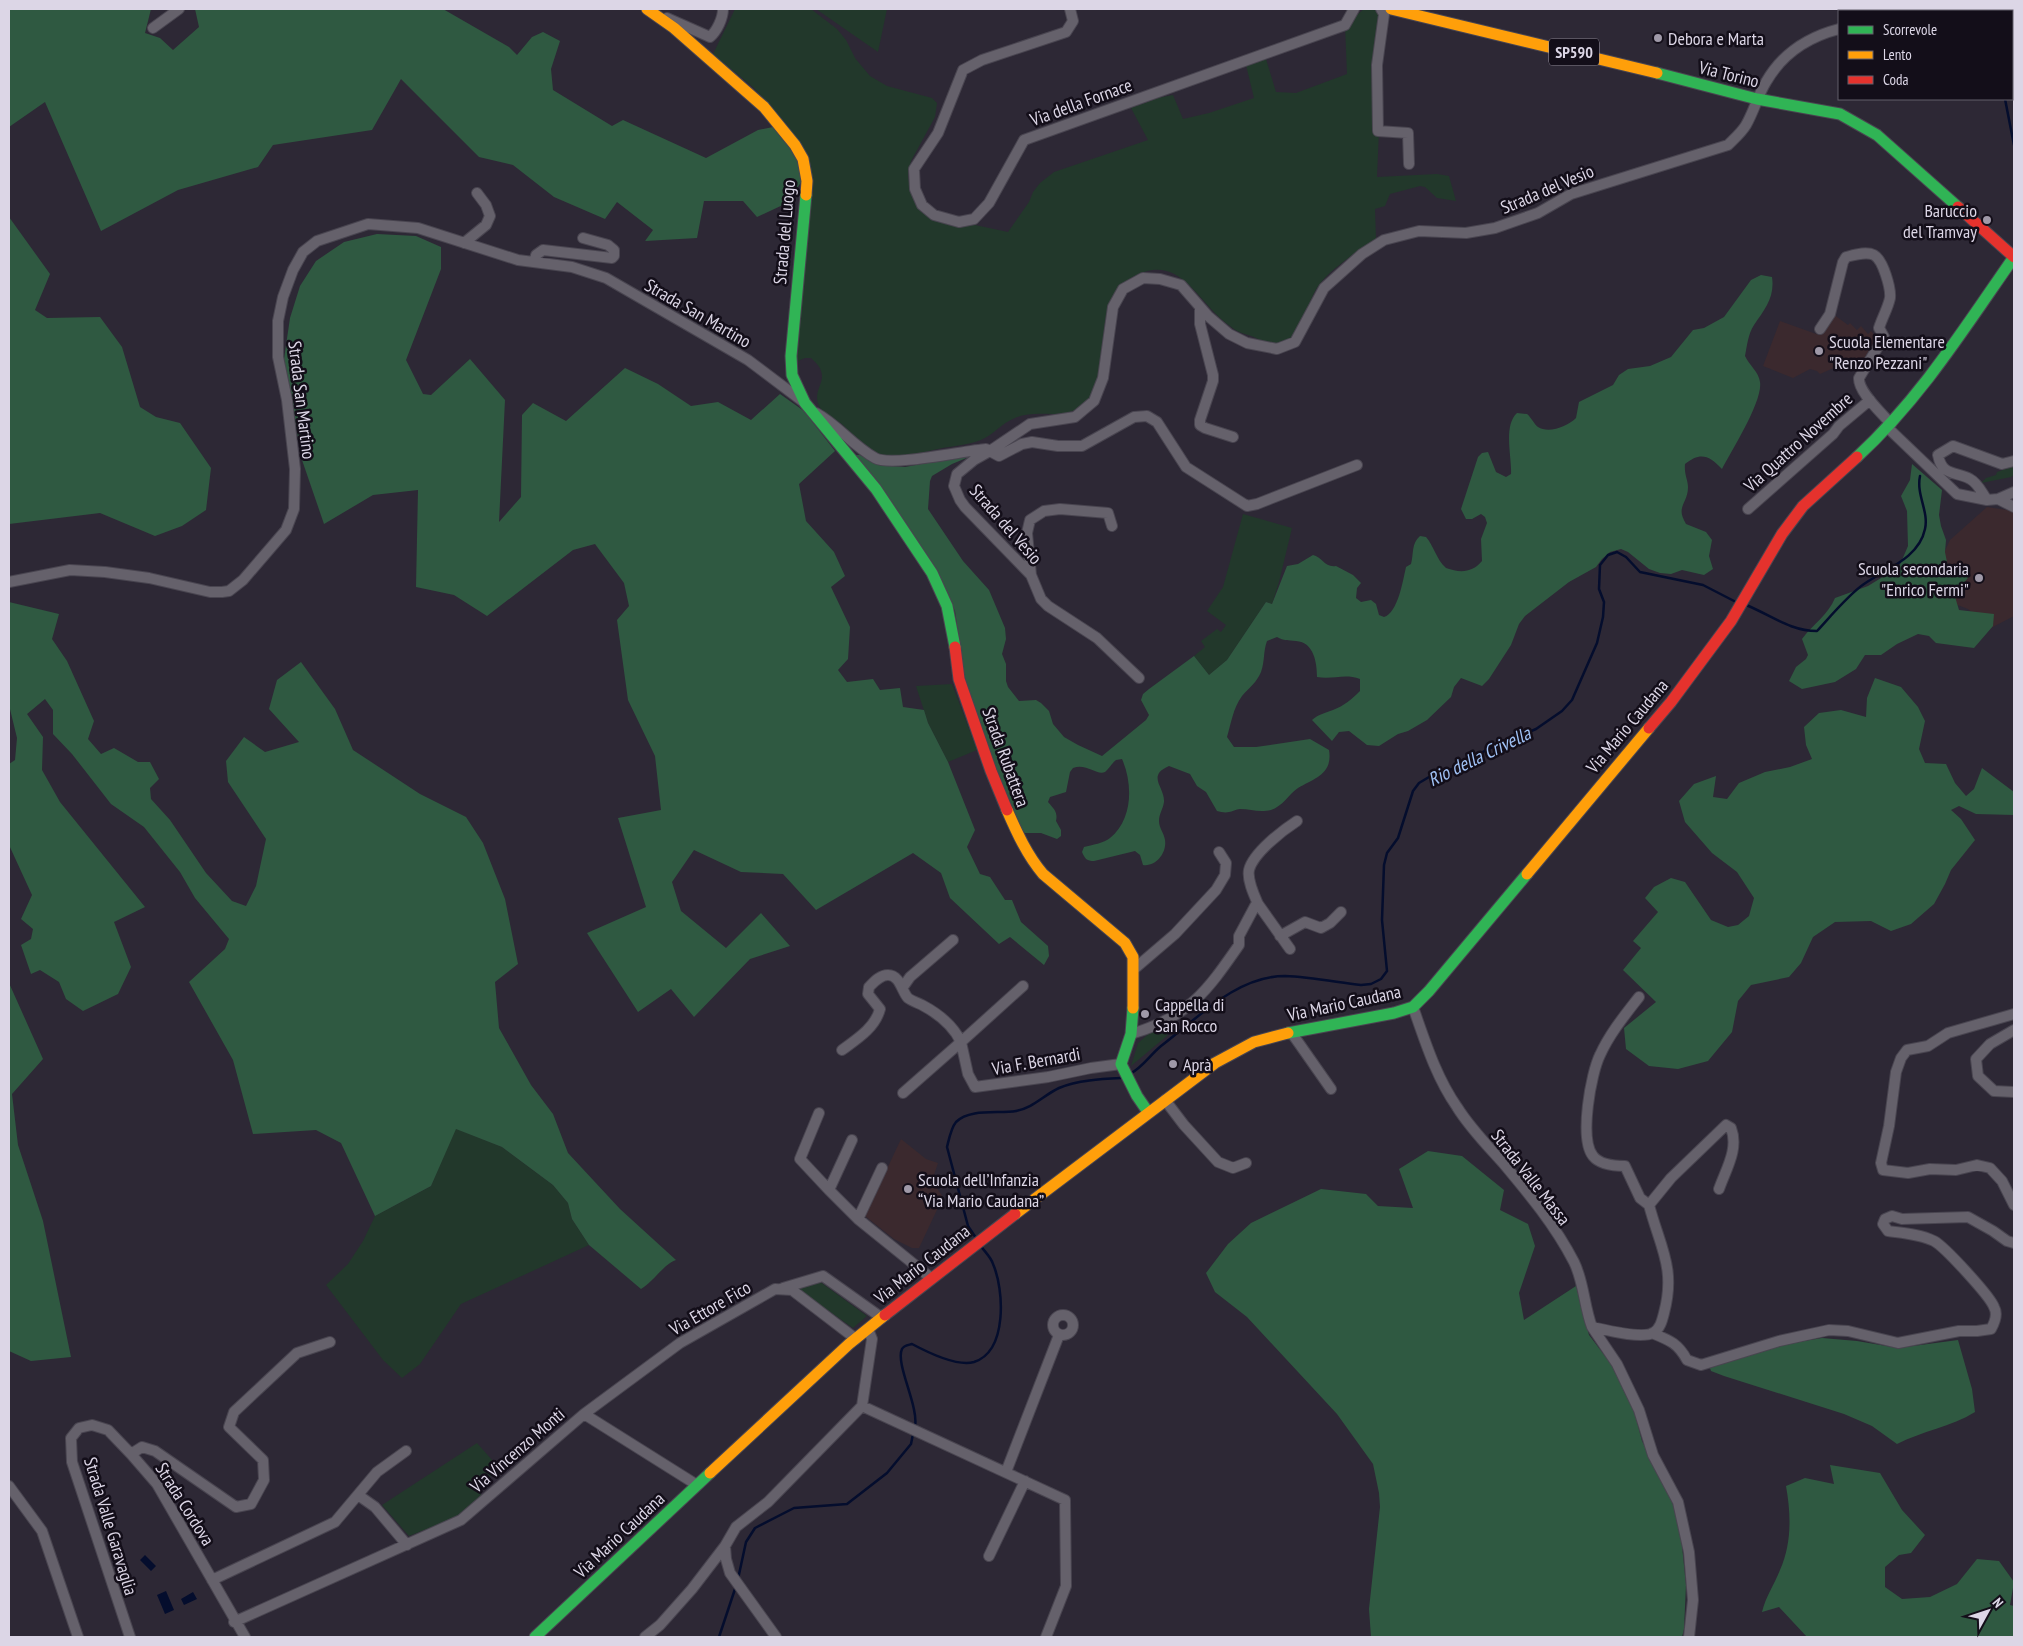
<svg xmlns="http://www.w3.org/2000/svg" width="2023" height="1646" viewBox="0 0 2023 1646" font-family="'PT Sans Narrow',sans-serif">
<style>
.education{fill:#3b292e}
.green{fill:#22382b}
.forest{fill:#2f5941}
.water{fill:#040d2d}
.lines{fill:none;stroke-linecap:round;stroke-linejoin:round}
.stream{stroke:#040d2d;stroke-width:2.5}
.street-casing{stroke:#494550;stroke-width:12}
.fast-casing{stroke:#494550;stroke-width:13}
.slow-casing{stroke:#494550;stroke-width:13}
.jam-casing{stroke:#494550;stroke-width:13}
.street{stroke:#65616b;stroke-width:10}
.fast{stroke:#30b455;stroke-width:11}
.slow{stroke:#ff9f0a;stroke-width:11}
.jam{stroke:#e5322d;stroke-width:11}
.poi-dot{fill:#9f99a8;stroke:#130e19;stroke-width:2}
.labels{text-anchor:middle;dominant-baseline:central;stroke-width:5;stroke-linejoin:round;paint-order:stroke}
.shield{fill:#130e19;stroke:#a09aa8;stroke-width:1}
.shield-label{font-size:16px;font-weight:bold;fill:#dcd6e6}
.poi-label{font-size:18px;fill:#dcd6e6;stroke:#130e19;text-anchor:start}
.street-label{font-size:18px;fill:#dcd6e6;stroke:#130e19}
.water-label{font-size:19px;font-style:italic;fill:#a0c2f6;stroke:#130e19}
</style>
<rect width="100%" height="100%" fill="#2d2835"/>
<path class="education" d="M1833 314 1848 325 1850 323 1857 330 1861 326 1868 334 1871 331 1877 337 1861 364 1854 371 1836 367 1820 374 1817 371 1810 369 1793 378 1763 366 1780 321 1819 335Z
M1987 507 2014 511V616L1991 628 1968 609 1955 604 1941 559 1950 540Z
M901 1139 926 1159 938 1163 932 1181 943 1197 919 1248H912L894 1239 865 1216Z"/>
<path class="green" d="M735 9H811L837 29 846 40 855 58 870 76 887 86 932 98 937 103 935 117 911 161 908 175 910 190 932 219 952 226 975 225 1008 232 1029 202 1033 192 1040 183 1054 172 1148 140 1131 108 1158 98 1173 95 1183 119 1209 113 1254 98 1246 65 1266 59 1276 92 1296 93 1347 74 1345 25 1364 9H1376L1384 14 1377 177 1437 174 1449 176 1456 201 1437 198 1425 187 1420 186 1390 194 1385 206 1375 209 1376 239C1359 251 1331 268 1319 285 1306 302 1304 334 1283 343 1273 347 1264 342 1256 338 1250 335 1243 334 1237 331 1231 327 1223 321 1218 316 1192 291 1174 253 1131 278 1090 302 1113 359 1092 394 1072 427 1042 406 1015 418 1002 423 993 435 981 440 965 446 949 446 933 450 899 458 887 465 857 441 852 437 848 430 844 426 837 419 826 416 821 409 810 393 826 384 821 371 820 366 815 362 811 358H805L793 363 812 180 788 126 754 88 713 54Z
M816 9H887L878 52Z
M2014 466V475L2011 477 1981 483 1986 478 1996 475 1997 472Z
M1243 514 1292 528 1279 582 1272 604 1266 602 1227 660 1209 675 1194 656 1205 647 1201 641 1217 629 1221 632 1226 625 1207 611 1223 587Z
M952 684 977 750 948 762 928 723 916 686Z
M1159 1025 1168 1035 1131 1066 1138 1043Z
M455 1128 502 1147 553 1185 568 1203 572 1219 589 1245 461 1304 420 1364 402 1378 383 1360 326 1285 348 1264 363 1241 375 1216 431 1186Z
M819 1281 867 1316 853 1328 797 1289Z
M477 1443 500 1469 476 1488 482 1496 458 1517 409 1536 382 1505Z"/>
<path class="forest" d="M9 9H151L145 33 160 38 173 50 199 27 195 9H443L509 47 517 55 532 37 543 32 560 41 551 69 553 90 612 126 623 120 706 158 758 130 773 127 792 147 804 178 787 203 757 217 743 201H704L697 238 645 241 653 230 617 202 605 219 554 197 513 165 479 157 401 79 372 130 273 145 258 167 178 190 101 231 45 102 9 127Z
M1999 9H2014V37L2012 34V11H2000Z
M9 217 50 274 35 310 47 318 100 317 122 347 140 407 156 417 180 423 211 468 206 510 182 526 155 536 100 513 9 524Z
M377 234 416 236 441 247V269L406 360 423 394 431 395 470 359 505 400 499 522 521 497 522 415 533 403 566 421 625 368 658 384 691 406 718 402 751 420 780 394 804 411 835 451 799 484 806 521 834 552 845 576 831 587 850 627 848 659 838 670 847 682 873 679 880 690 900 688 903 707 924 710 928 723 948 762 975 830 967 847 980 874 990 877 1005 900H1012L1021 922 1048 946 1049 956 1044 965 1010 937 999 944 950 898 941 873 913 853 816 910 783 874 741 872 694 850 672 882 681 911 726 948 761 913 790 946 750 959 694 1017 671 989 638 1012 587 933 646 907 618 818 661 810 655 756 628 700 617 620 629 606 624 583 595 544 573 550 487 616 454 595 416 587 418 490 373 495 324 524 302 460 284 359 290 318 300 286 316 261 344 242Z
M1761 275 1772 277C1775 297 1765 309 1754 325 1748 334 1747 346 1745 356 1749 365 1759 372 1760 382 1763 401 1732 450 1722 469 1709 455 1700 452 1685 464 1684 474 1688 480 1688 487 1688 504 1675 506 1686 524L1706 532 1712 540 1709 556 1713 569 1704 575 1682 570 1671 574 1660 573 1649 569 1628 552 1621 549 1610 552 1602 559 1596 567 1569 582 1525 616 1519 624 1511 645 1489 679 1482 686 1461 678 1454 687 1451 697 1427 720 1408 731 1398 734 1379 746 1367 745 1349 731 1339 732 1332 741 1312 720C1319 714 1325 713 1333 710 1344 706 1352 699 1360 691V679C1344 673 1333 680 1317 677 1317 663 1314 642 1296 641 1288 640 1284 641 1277 637L1267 641C1263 652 1265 661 1261 672 1257 682 1249 688 1242 696 1233 708 1231 724 1227 737L1234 747H1256L1310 739 1329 750C1333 774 1315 778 1298 788 1288 795 1283 806 1271 810 1259 813 1251 809 1240 809 1236 809 1232 812 1229 812 1225 813 1221 812 1217 811L1206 792 1197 786 1190 774 1169 766C1146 776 1165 787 1164 802 1163 809 1159 814 1159 821 1159 828 1164 833 1165 840 1167 853 1156 867 1143 865L1140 855 1135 851 1094 861C1087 861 1085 859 1082 852L1084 847C1092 845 1104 843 1110 838 1133 819 1133 784 1122 759L1116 760C1112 763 1109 769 1105 772 1097 776 1087 763 1073 768L1070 772 1066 792 1050 797 1048 802C1054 809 1058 812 1056 821L1061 830V836L1057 839 1041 833H1025L1021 829 1005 796 964 675 955 611 946 591 855 455H860L878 465 905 467 976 454 952 464 932 476 930 481 928 509 963 561 989 590 1005 628 1006 639 1002 654 1006 664V681L1008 687 1019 701 1036 700 1041 703 1049 711 1053 724 1064 737 1078 745 1102 756 1146 720 1149 715 1141 700 1143 694 1149 689 1194 656 1209 675 1227 660 1266 602 1272 604 1287 566 1298 564 1313 555C1322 557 1325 568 1336 566L1353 575 1361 583 1357 588 1356 598 1361 602 1371 600 1376 604 1379 615 1384 617C1398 613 1403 580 1406 567L1411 564C1414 553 1411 544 1420 536L1426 537C1434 546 1436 559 1446 568 1460 573 1472 573 1482 561L1481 539 1487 523 1485 517 1481 514 1472 519H1466L1461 509 1478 457 1482 453 1488 452 1496 472 1506 477 1511 474C1512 457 1503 426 1517 413L1527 414C1531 417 1534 424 1538 427 1549 434 1568 426 1576 418L1579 402 1613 385 1619 375 1628 369 1650 366 1671 357 1693 330 1704 328 1724 317 1751 280Z
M1912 464 1942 490 1939 515 1941 526 1946 540 1945 552 1948 567H1957L1965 564 1970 575 1964 583 1953 590 1959 610 1994 614 1993 626 1974 648 1936 643 1929 636 1918 634 1897 644 1881 655H1865L1856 669 1835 682 1802 689 1789 681 1796 667 1806 659 1808 655 1802 639C1814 623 1828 615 1835 598L1868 586 1899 567 1908 546 1907 511 1901 496 1910 480Z
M9 602 59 614 52 639 67 661 94 721 88 739 101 754 114 748 138 762H150L159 779 150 788 151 799 170 820 206 873 232 901 246 906 256 886 266 839 228 782 226 761 244 737 265 752 299 742 269 709 277 680 301 662 335 709 353 750 420 794 466 817 483 843 505 899 518 964 495 982 499 1028 531 1085 553 1114 568 1153 620 1209 676 1260C665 1263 653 1282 641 1289L589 1245 572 1219 568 1203 553 1185 502 1147 456 1129 431 1186 375 1216 341 1143 316 1130 253 1134 233 1060 189 982 225 949 229 939 195 898 180 872 144 827 111 804 72 754 53 734V710L45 699 27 714 43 737 42 770 60 802 145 907 114 922 131 967 118 994 83 1011 66 999 59 982 40 970 31 974 21 945 31 939 33 929 21 919 32 895 9 845V764L15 760 17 738 9 705Z
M1875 678 1901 687 1918 707 1925 721 1919 749 1925 763 1946 764 1955 783 1966 796 1974 789 1982 768 2014 792V815L1976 814 1959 806 1951 810 1961 819 1975 840 1951 870 1945 884 1934 904 1911 924 1891 931 1871 921 1835 922 1813 937 1801 963 1789 977 1751 985 1738 1001 1732 1032 1708 1061 1678 1069 1649 1066 1626 1049 1624 1028 1656 1002 1623 970 1641 948 1633 941 1658 912 1645 898 1654 887 1671 878 1685 882 1711 920 1728 927 1738 925 1749 916 1754 898 1737 872 1712 853 1685 822 1679 801 1694 784 1716 776 1713 797 1727 799 1739 783 1765 772 1790 767 1812 759 1806 745 1804 727 1819 713 1841 710 1866 717 1867 698Z
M9 983 43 1059 12 1094 18 1145 43 1221 71 1357 31 1361 9 1351Z
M1428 1151 1462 1156 1504 1190 1500 1210 1528 1224 1535 1246 1519 1293 1524 1320 1576 1286 1589 1335 1617 1372 1633 1407 1642 1441 1672 1501 1681 1536 1686 1585 1684 1629 1682 1637H1371L1369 1609 1380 1507 1379 1493 1373 1464 1337 1414 1247 1317 1215 1292 1206 1273 1228 1244 1251 1223 1321 1189 1366 1194 1378 1206 1413 1208 1399 1169Z
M1822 1338 1857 1341 1898 1348 1958 1340 1972 1389 1975 1412C1951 1427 1922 1431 1897 1444L1872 1426 1844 1414 1724 1376 1711 1371 1710 1368 1748 1350Z
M1830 1465 1880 1473 1902 1510 1925 1535 1911 1553 1899 1555 1885 1567V1587L1902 1599 1930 1597 1957 1584 1977 1559 1999 1561 2014 1582 2010 1605 2014 1606V1637H1807L1779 1607 1762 1612C1766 1596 1774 1585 1780 1570 1792 1543 1791 1514 1786 1486L1805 1478 1834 1484Z"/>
<path class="water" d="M145 1555 156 1566 151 1571 140 1560Z
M166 1591 174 1610 165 1614 157 1595Z
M193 1592 197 1599 184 1605 181 1599Z"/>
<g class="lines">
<path class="stream" d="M1980 9 1981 11
M2005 99 2014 145
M1746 605C1771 615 1790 631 1817 631 1830 617 1849 594 1864 584 1886 569 1919 558 1925 529 1929 511 1916 495 1920 476
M1130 1074C1143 1067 1150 1055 1161 1046 1197 1019 1236 976 1285 976 1310 977 1336 982 1361 985L1371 984 1381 979 1387 971 1382 920 1384 865 1387 853 1398 838 1413 791 1419 783 1429 777 1464 765 1486 750 1536 729 1562 711 1572 700 1597 643 1603 617 1604 602 1599 589 1600 565 1608 555 1617 552 1626 557 1640 572 1703 585 1736 602
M976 1238 968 1226 947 1147C949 1139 951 1128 956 1122 970 1108 999 1114 1016 1111 1033 1108 1044 1095 1059 1088 1078 1080 1103 1079 1123 1078
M915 1426C919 1407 895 1363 902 1349 904 1345 909 1345 912 1344 927 1352 957 1367 974 1362 1008 1351 1004 1289 993 1264 991 1257 984 1251 980 1245
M738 1579 746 1542 755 1528 794 1508 847 1504 887 1473 911 1444 913 1434
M719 1637 736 1586"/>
<g class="street-casing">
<path id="street" d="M1070 9 1073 21 1066 32 982 60 963 70 938 133 914 169 915 189 922 205 934 215 959 222 974 219 989 203 1024 140 1345 25 1354 9
M1381 9 1384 14 1377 65 1378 131 1408 133 1409 164
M1895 11 1898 9
M667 18 710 37C717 31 723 18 723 9
M153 28 179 9
M464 243 486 225 490 216 486 205 477 193
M535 261 536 255 543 250 612 258 614 256V250L608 245 583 238
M1200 307V324L1213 375V381L1200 420V425L1205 428 1233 437
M1820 329 1830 314 1843 262 1846 257C1854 255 1866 251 1874 255 1883 260 1891 288 1890 298 1888 308 1882 318 1879 328L1884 337 1859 378C1858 392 1882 413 1891 424
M816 413C838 425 853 446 875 458 891 467 962 451 986 449L999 456 1022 444 1032 442 1058 446H1082L1134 417 1147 416 1157 422 1186 467 1247 506 1257 504 1357 465
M1888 428 1957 494 1987 500 1998 499 2014 492
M1998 499 2014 507
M1987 500C1982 493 1978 483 1970 479 1956 471 1942 477 1938 455L1953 446 2002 464 2014 461
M1748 509 1833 434 1839 426 1870 400
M1031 575 1027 533 1030 520 1044 511 1060 509 1108 513 1112 526
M9 582 70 570 105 572 149 578 210 592H222L229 591 243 580 286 530 294 509 295 469 287 400 278 357V321L283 297 293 270 303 252 317 241 368 224 418 228 518 260 572 267 606 278 748 360 805 403
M1139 678 1097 638 1048 606 1041 599 1031 575 965 507 960 500 954 486 957 474 974 460 990 451 1030 424 1075 417 1094 401 1103 378 1113 307 1123 289 1143 278 1160 279 1181 285 1208 316 1229 334 1247 343 1277 349 1295 342 1324 288 1362 254 1384 240 1419 231 1466 233 1495 228 1538 213 1571 194 1728 145C1734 139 1742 132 1746 125 1754 111 1758 95 1766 82 1782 54 1808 37 1839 29
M1258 904 1290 949
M1280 936 1305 922 1321 928 1330 923 1341 912
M1133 970 1175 934 1216 890 1225 875 1226 863 1219 852
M1023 986 961 1042 968 1074 975 1087 1048 1077 1091 1068 1121 1064
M903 987 910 977 953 940
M1639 997C1625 1015 1610 1033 1600 1055 1591 1073 1579 1139 1593 1156 1600 1165 1615 1166 1625 1166L1640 1198 1649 1205
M1413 1007C1425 1041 1436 1077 1457 1107 1470 1128 1487 1145 1503 1163 1529 1194 1555 1225 1574 1262 1584 1282 1584 1306 1592 1327 1606 1330 1641 1339 1653 1333 1660 1329 1662 1321 1664 1313 1676 1268 1660 1247 1649 1205L1671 1178 1726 1125 1731 1128C1739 1149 1726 1169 1719 1189
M2014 1014 1948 1033 1928 1046 1907 1050 1901 1058 1896 1072 1889 1126 1881 1163 1883 1170 1908 1173 1930 1169 1956 1170 1977 1165 1990 1168 2002 1181 2014 1205
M2014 1030 1990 1044 1976 1059 1978 1076 1994 1091 2014 1092
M1291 1032 1331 1089
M1131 1034C1189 1017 1207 991 1239 945V936L1255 906 1258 904C1254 895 1247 880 1249 870 1253 853 1283 830 1297 821
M842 1050C857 1039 875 1028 880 1009L868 994 869 987C874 982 880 975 888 975 900 975 902 992 908 998 912 1001 918 1003 922 1005 939 1014 953 1025 961 1042L903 1093
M1165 1100 1184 1125 1218 1162 1233 1168 1246 1163
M819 1113 800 1159 829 1190
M852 1140 829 1190 858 1219
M882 1168 858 1219 931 1278
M783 1288 823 1276 882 1318
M1053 1325a10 10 0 1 1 20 0a10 10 0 1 1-20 0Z
M1592 1327 1617 1364 1639 1410 1653 1455 1678 1502 1689 1552 1693 1600 1689 1637
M1652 1333C1669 1340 1678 1343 1687 1360L1701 1365 1779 1341 1829 1330 1848 1331 1898 1343 1959 1331H1977L1991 1329C1995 1322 1998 1314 1994 1307 1990 1296 1945 1247 1934 1241 1920 1234 1903 1233 1888 1231L1883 1224 1885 1219 1892 1216 1902 1219 1968 1217 1993 1231 2007 1241 2014 1243
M862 1406 1065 1500 1066 1586 1046 1637
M584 1414 680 1343 775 1289 792 1290 856 1339
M131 1454 142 1447 155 1451 236 1507 251 1504 264 1480 263 1460 229 1427 234 1412 297 1353 330 1342
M1006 1472 1059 1335
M9 1486 42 1531 78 1637
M358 1495 375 1507 407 1545
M725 1546 726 1559 730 1573 776 1637
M989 1556 1025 1481
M212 1580 335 1522 377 1472 406 1451
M234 1622 461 1520 584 1414 697 1485
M130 1637 72 1462 71 1438 79 1428 92 1425 108 1430 131 1454 157 1484 245 1637
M645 1637 660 1625 692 1589 725 1546 736 1527 768 1502 862 1406 872 1339 868 1329"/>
</g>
<g class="fast-casing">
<path id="fast" d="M1657 73 1757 99 1840 114 1877 135 1958 207
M806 195 791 356 792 375 805 403 876 489 932 573 947 606 955 647
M1857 457C1921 398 1965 327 2014 257
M1133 1008 1131 1034 1121 1064 1137 1096 1148 1112
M1288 1033 1394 1013 1413 1007 1429 991 1527 874
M535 1637 710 1473"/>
</g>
<g class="slow-casing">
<path id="slow" d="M647 9 674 28 764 107 795 145 803 159 807 181 806 195
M1391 9 1657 73
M1007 810C1017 833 1027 855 1043 874L1125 943 1133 957V1008
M1527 874 1649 728
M1015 1214 1215 1063 1254 1042 1288 1033
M710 1473 849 1344 885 1315"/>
</g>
<g class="jam-casing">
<path id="jam" d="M1958 207 2014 257
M955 647 959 679 991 771 1007 810
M1649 728 1671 702 1731 621 1782 534 1803 506 1857 457
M885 1315 1015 1214"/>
</g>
<use href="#street" class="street"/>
<use href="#fast" class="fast"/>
<use href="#slow" class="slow"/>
<use href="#jam" class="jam"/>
</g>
<g class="poi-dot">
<circle cx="1658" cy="38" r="5"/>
<circle cx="1987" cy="220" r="5"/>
<circle cx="1819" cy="351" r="5"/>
<circle cx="1979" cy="578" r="5"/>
<circle cx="1145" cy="1014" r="5"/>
<circle cx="1173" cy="1064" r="5"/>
<circle cx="908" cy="1189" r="5"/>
</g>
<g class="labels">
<rect class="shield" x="1549" y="38.5" width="50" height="27" rx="4"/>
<g class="shield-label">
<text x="1574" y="52">SP590</text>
</g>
<g class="poi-label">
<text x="1668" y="38">Debora e Marta</text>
<text x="1977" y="210" text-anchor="end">Baruccio<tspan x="1977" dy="21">del Tramvay</tspan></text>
<text x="1829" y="341">Scuola Elementare<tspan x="1829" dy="21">"Renzo Pezzani"</tspan></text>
<text x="1969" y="568" text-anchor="end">Scuola secondaria<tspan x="1969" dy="21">"Enrico Fermi"</tspan></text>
<text x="1155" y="1004">Cappella di<tspan x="1155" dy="21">San Rocco</tspan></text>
<text x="1183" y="1064">Aprà</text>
<text x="918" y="1179">Scuola dell’Infanzia<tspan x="918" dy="21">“Via Mario Caudana”</tspan></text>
</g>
<g class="street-label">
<text transform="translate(1729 74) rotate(14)">Via Torino</text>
<text transform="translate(1081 102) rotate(-20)">Via della Fornace</text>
<text transform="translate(1547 189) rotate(-23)">Strada del Vesio</text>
<text transform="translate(784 232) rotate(-85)">Strada del Luogo</text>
<text transform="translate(698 313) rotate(30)">Strada San Martino</text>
<text transform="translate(302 400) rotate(83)">Strada San Martino</text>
<text transform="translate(1798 442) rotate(-42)">Via Quattro Novembre</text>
<text transform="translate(1006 524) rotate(49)">Strada del Vesio</text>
<text transform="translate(1627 726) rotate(-50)">Via Mario Caudana</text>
<text transform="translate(1006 757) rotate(70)">Strada Rubattera</text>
<text transform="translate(1344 1003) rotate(-12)">Via Mario Caudana</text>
<text transform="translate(1036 1061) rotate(-10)">Via F. Bernardi</text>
<text transform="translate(1531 1177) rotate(52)">Strada Valle Massa</text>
<text transform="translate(922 1264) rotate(-38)">Via Mario Caudana</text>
<text transform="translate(710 1308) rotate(-30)">Via Ettore Fico</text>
<text transform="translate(517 1450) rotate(-41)">Via Vincenzo Monti</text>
<text transform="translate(185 1504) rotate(58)">Strada Cordova</text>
<text transform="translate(111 1526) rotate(73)">Strada Valle Garavaglia</text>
<text transform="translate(619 1535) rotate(-43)">Via Mario Caudana</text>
</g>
<g class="water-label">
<text transform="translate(1479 756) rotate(-26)">Rio della Crivella</text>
</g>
</g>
<rect width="2023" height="1646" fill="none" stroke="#dcd6e6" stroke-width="20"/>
<rect x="1838" y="10" width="175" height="90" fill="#130e19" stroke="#635e6b"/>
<rect x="1848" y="26" width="25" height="8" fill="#30b455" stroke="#635e6b"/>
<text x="1883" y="35" font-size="15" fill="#dcd6e6">Scorrevole</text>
<rect x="1848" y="51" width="25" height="8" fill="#ff9f0a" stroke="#635e6b"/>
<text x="1883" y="60" font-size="15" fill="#dcd6e6">Lento</text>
<rect x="1848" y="76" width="25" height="8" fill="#e5322d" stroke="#635e6b"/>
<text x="1883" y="85" font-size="15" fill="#dcd6e6">Coda</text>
<g transform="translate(1988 1611) rotate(50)" stroke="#130e19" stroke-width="4" paint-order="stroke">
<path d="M0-4L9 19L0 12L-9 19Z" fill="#dcd6e6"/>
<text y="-8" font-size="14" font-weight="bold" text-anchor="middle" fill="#dcd6e6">N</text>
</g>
</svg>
